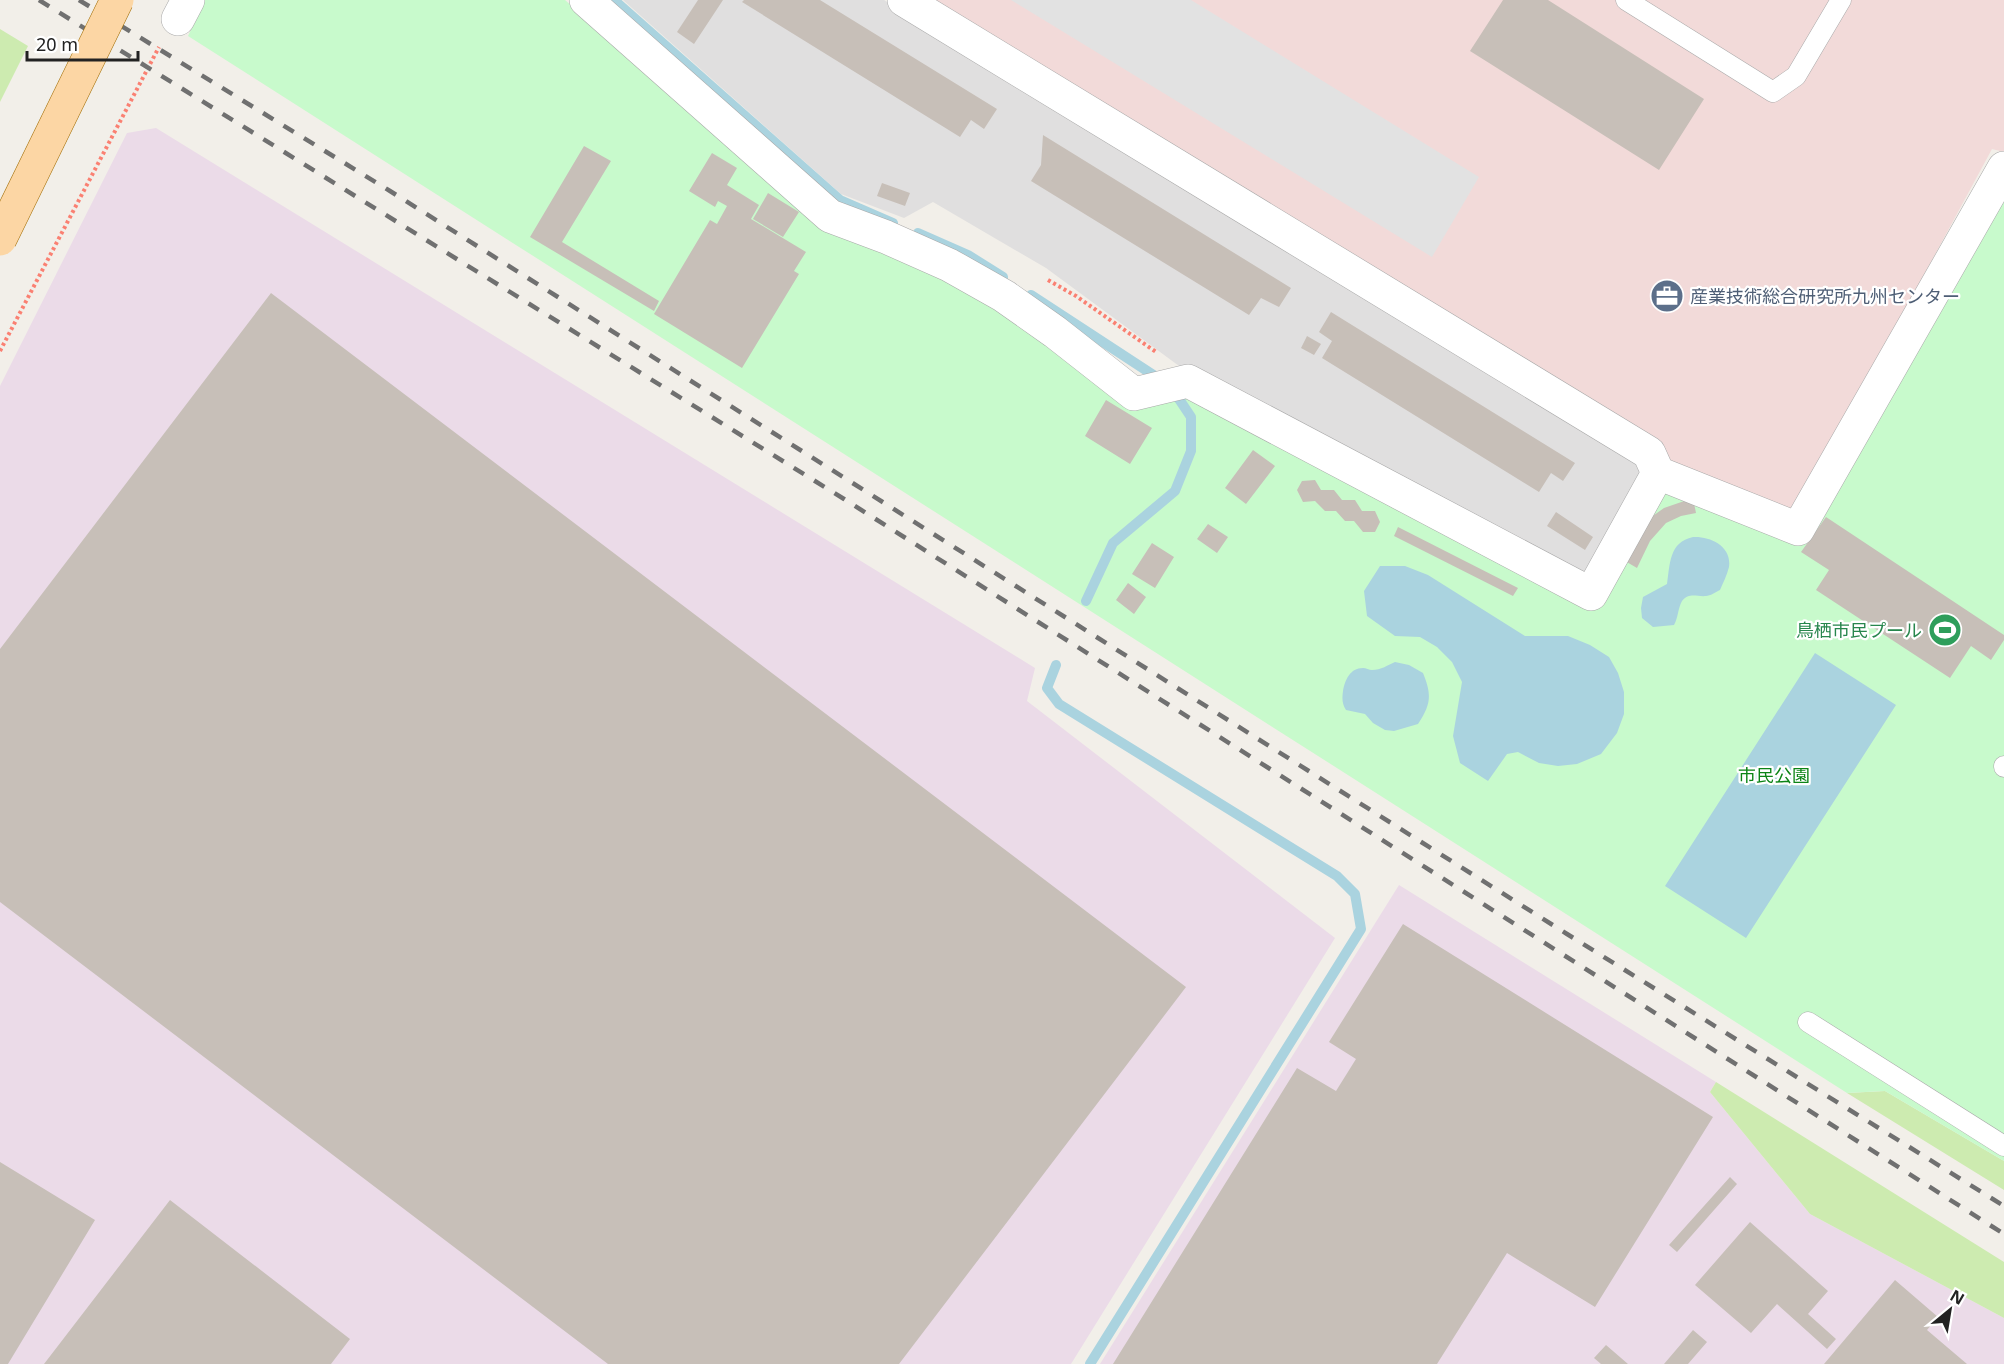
<svg xmlns="http://www.w3.org/2000/svg" width="2004" height="1364" viewBox="0 0 2004 1364" font-family="'Noto Sans','Noto Sans JP',sans-serif">
<style>
.residential{fill:#e0dfdf}
.commercial{fill:#f2dad9}
.industrial{fill:#ebdbe8}
.grass{fill:#cdebb0}
.park{fill:#c8facc}
.parking{fill:#e2e2e2}
.water{fill:#aad3df}
.lines{fill:none;stroke-linecap:round;stroke-linejoin:round}
.stream{stroke:#aad3df;stroke-width:10}
.building{fill:#c7bfb8}
.lane-casing{stroke:#a9a9a9;stroke-width:21}
.street-casing{stroke:#a9a9a9;stroke-width:34}
.path{stroke:#fa8072;stroke-width:4;stroke-dasharray:3 3;stroke-linecap:butt}
.lane{stroke:#fff;stroke-width:20}
.street{stroke:#fff;stroke-width:33}
.rail{stroke:#707070;stroke-width:4.5;stroke-dasharray:12 12;stroke-linecap:butt}
.primary-bridge-casing{stroke:#a06b00;stroke-width:34;stroke-linecap:butt}
.primary-bridge{stroke:#fcd6a4;stroke-width:33}
.labels{text-anchor:middle;dominant-baseline:central;stroke-width:4.5;stroke-linejoin:round;paint-order:stroke}
.service-label{font-size:18px;fill:#4e5e75;stroke:#fff;text-anchor:start}
.leisure-label{font-size:18px;fill:#27864d;stroke:#fff;text-anchor:end}
.park-label{font-size:18px;fill:#0c8416;stroke:#fff}
</style>
<rect width="100%" height="100%" fill="#f2efe9"/>
<path class="residential" d="M623 0H884L1649 464 1583 579 1194 377 1046 268 933 202 904 218 841 194Z"/>
<path class="commercial" d="M933 0H2004V152L1992 149 1796 512 1666 461Z"/>
<path class="industrial" d="M156 128 1035 668 1027 701 1335 938 1071 1364H0V386L127 133Z
M1399 885 1716 1082 1710 1092 1810 1214 2004 1318V1364H1100Z"/>
<path class="grass" d="M0 29 28 46 0 102Z
M1716 1082 2004 1262V1318L1810 1214 1710 1092Z
M1885 1091 2004 1161V1190L1847 1093Z"/>
<path class="park" d="M205 0H565L826 227 961 283 1135 405 1196 397 1597 609 1657 493 1672 490 1800 546 1994 206 2004 199V1161L1885 1091 1847 1093 188 36Z"/>
<path class="parking" d="M1011 0H1191L1479 177 1432 257Z"/>
<path class="water" d="M1693 537C1710 536 1732 546 1729 567 1727 575 1723 583 1720 590 1716 592 1710 596 1706 596 1697 597 1689 592 1682 601 1678 608 1678 618 1674 625L1653 627 1642 618 1641 608 1643 597 1667 584C1670 564 1669 542 1693 537Z
M1380 566H1405L1428 575 1525 636H1568L1590 645 1609 657 1618 673 1624 692V714L1617 733 1601 754 1577 764 1558 766 1539 763 1518 752 1507 754 1488 781 1460 763 1453 736 1462 682 1452 662 1437 647 1420 637 1395 636 1367 616 1364 591Z
M1815 653 1896 705 1746 938 1665 886Z
M1395 662 1409 665 1423 673C1432 695 1431 704 1418 724L1394 731 1385 730 1373 723 1365 714 1346 710C1342 704 1342 698 1343 691 1345 680 1350 668 1363 668 1366 668 1369 670 1372 670 1381 670 1388 665 1395 662Z"/>
<g class="lines">
<path class="stream" d="M614 0 840 200 893 223
M918 233 968 255 1003 277
M1031 295 1161 380
M1086 601 1113 543 1175 491 1191 451V417L1173 390
M1056 665 1047 688 1059 704 1337 876 1355 894 1361 929 1090 1364"/>
</g>
<path class="building" d="M698 0H723L694 44 677 32Z
M744 0H820L997 109 984 129 971 120 960 137 742 2Z
M1503 0H1548L1704 99 1659 170 1470 51Z
M1043 135 1291 288 1279 307 1261 298 1249 315 1031 181 1041 165Z
M584 146 611 161 562 242 659 301 654 311 530 237Z
M712 153 737 168 727 185 759 205 751 219 806 252 794 271 799 274 742 368 654 314 710 220 717 224 727 206 718 201 715 207 689 191Z
M882 183 910 193 905 206 877 196Z
M768 193 799 212 783 237 753 219Z
M271 293 1186 987 899 1364H608L0 902V649Z
M1331 312 1575 463 1563 481 1551 473 1539 492 1322 358 1332 341 1319 332Z
M1307 336 1321 344 1314 355 1301 348Z
M1106 400 1152 428 1130 464 1085 436Z
M1253 450 1275 466 1246 504 1225 488Z
M1315 480 1321 490H1334L1342 500H1355L1362 511H1375L1380 522 1375 532H1363L1354 521H1345L1336 511H1325L1315 501 1303 502 1297 490 1302 481Z
M1693 498 1696 513 1681 516 1666 523 1650 541 1637 568 1625 561 1650 518 1664 508Z
M1556 512 1593 537 1585 550 1547 526Z
M1826 517 2004 635V640L1991 660 1971 646 1950 678 1816 590 1829 570 1801 552Z
M1208 524 1228 537 1217 553 1197 539Z
M1398 527 1518 588 1513 596 1394 536Z
M1152 543 1174 557 1155 588 1132 574Z
M1128 583 1146 597 1134 614 1116 600Z
M1403 924 1713 1117 1595 1307 1507 1253 1437 1364H1113L1297 1068 1336 1091 1356 1059 1329 1042Z
M0 1162 95 1220 8 1364H0Z
M1730 1177 1737 1184 1677 1252 1669 1245Z
M170 1200 350 1339 331 1364H44Z
M1750 1222 1828 1291 1808 1314 1836 1339 1827 1349 1777 1304 1751 1333 1695 1285Z
M1895 1280 1938 1317 1927 1330 1967 1364H1824Z
M1693 1330 1707 1342 1688 1364H1664Z
M1606 1345 1628 1364H1601L1594 1358Z"/>
<g class="lines">
<g class="lane-casing">
<path id="lane" d="M1626 0 1773 92 1796 76 1841 0
M2004 766V767
M1808 1022 2004 1146"/>
</g>
<g class="street-casing">
<path id="street" d="M586 0 830 216 886 237 949 265 1004 296 1055 332 1134 394 1188 381 1591 594 1658 473
M904 0 1649 453 1658 473 1798 529 2004 168
M178 19 188 0"/>
</g>
<path class="path" d="M1048 280 1076 296 1156 352
M0 351 159 47"/>
<use href="#lane" class="lane"/>
<use href="#street" class="street"/>
<path class="rail" d="M39 0 844 499 2004 1234
M79 0 390 191 1567 934 2004 1206"/>
<g class="primary-bridge-casing">
<path id="primary-bridge" d="M0 239 117 0"/>
</g>
<use href="#primary-bridge" class="primary-bridge"/>
</g>
<defs>
<g id="office-disc" transform="scale(1.725)"><circle r="9.5" fill="#5c6f8a" stroke="#fff"/><path d="M-6-3h4V-5.5h4V-3h4V5H-6ZM-1-4.5V-3h2v-1.5ZM-6 0V1H6V0Z" fill="#fff"/></g>
<g id="stadium-disc" transform="scale(1.725)"><circle r="9.5" fill="#2e9e5b" stroke="#fff"/><path d="M0-5a6.5 5 0 1 0 0 10a6.5 5 0 1 0 0-10ZM-3.5-1.8h7v3.6h-7Z" fill="#fff"/></g>
</defs>
<g fill-rule="evenodd">
<use href="#office-disc" x="1667" y="296"/>
<use href="#stadium-disc" x="1945" y="630"/>
</g>
<g class="labels">
<g class="service-label">
<text x="1690" y="296">産業技術総合研究所九州センター</text>
</g>
<g class="leisure-label">
<text x="1922" y="630">鳥栖市民プール</text>
</g>
<g class="park-label">
<text x="1774" y="775">市民公園</text>
</g>
</g>
<g transform="translate(1950 1310) rotate(30)" stroke="#ffffff" stroke-width="4.5" paint-order="stroke">
<path d="M0-4.5L10 22L0 15L-10 22Z" fill="#222222"/>
<text y="-9" font-size="16" font-weight="bold" text-anchor="middle" fill="#222222">N</text>
</g>
<path d="M27 51v9h111v-9" fill="none" stroke="#222222" stroke-width="3"/>
<text x="36" y="51" font-size="18" fill="#222222" stroke="#ffffff" stroke-width="4.5" paint-order="stroke">20 m</text>
</svg>
